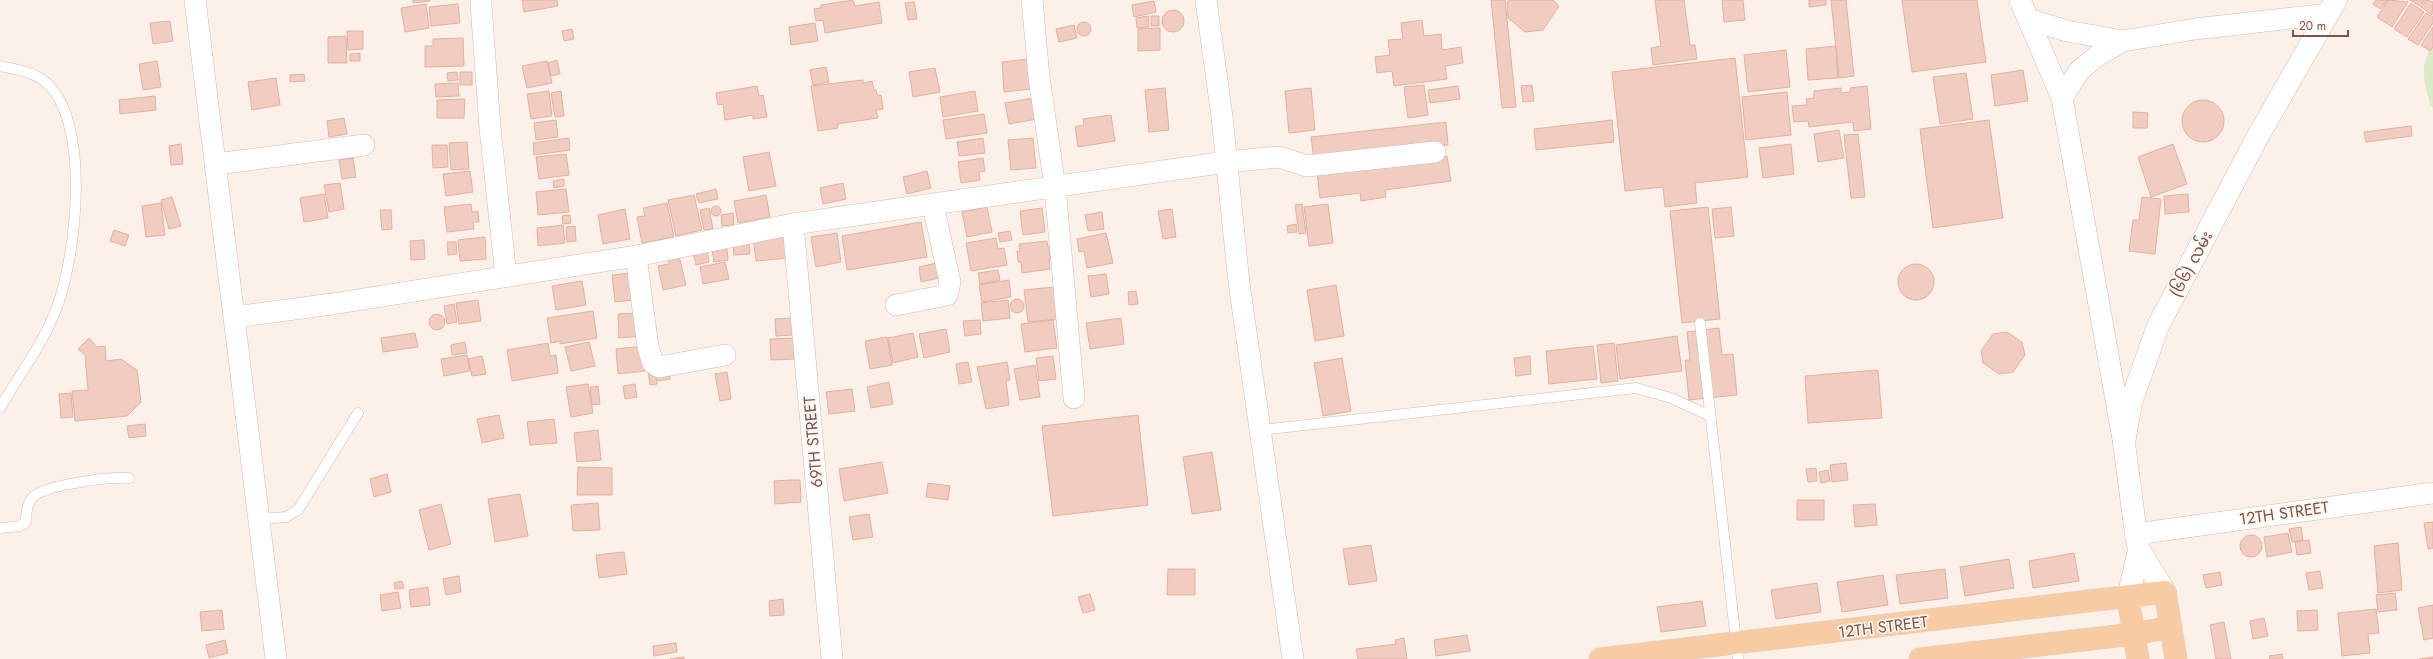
<svg xmlns="http://www.w3.org/2000/svg" width="2433" height="659" viewBox="0 0 2433 659" font-family="Jost,'Noto Sans Myanmar',sans-serif">
<style>
.green{fill:#dbeac7}
.building{fill:#f1ccc1;stroke:#e4b0a1}
.lines{fill:none;stroke-linecap:round;stroke-linejoin:round}
.lane-casing{stroke:#d1bab1;stroke-width:11}
.street-casing{stroke:#d1bab1;stroke-width:22}
.secondary-casing{stroke:#d4b9ae;stroke-width:23}
.primary-casing{stroke:#d9cfcd;stroke-width:23}
.lane{stroke:#fff;stroke-width:10}
.street{stroke:#fff;stroke-width:21}
.secondary{stroke:#fff;stroke-width:22}
.primary{stroke:#f9cba3;stroke-width:22}
.labels{text-anchor:middle;dominant-baseline:central;stroke-width:3.5;stroke-linejoin:round;paint-order:stroke}
.street-label{font-size:16px;fill:#77544c;stroke:#fff6ef}
</style>
<rect width="100%" height="100%" fill="#fcf1e9"/>
<path class="green" d="M2433 46V108L2430 104C2425 83 2418 64 2433 46Z"/>
<path class="building" d="M413 0H430V1L413 3Z
M522 0H557L558 6 524 12Z
M853 0 855 6 879 2 882 23 825 33 823 20 816 21 814 9 821 8V5Z
M1491 0H1505L1516 107 1502 108Z
M1509 0H1553L1559 6 1543 30 1525 32 1508 18 1507 3Z
M1655 0H1684L1690 45H1695L1697 59 1653 65 1651 48 1661 46Z
M1722 0H1743L1745 20 1724 22Z
M1809 0H1826V5L1809 7Z
M1831 0H1846L1854 76 1839 78Z
M1902 0H1977L1986 62 1912 72Z
M2376 0H2387L2380 9 2373 4Z
M2388 0 2408 2 2392 27 2377 17Z
M2410 0H2425L2420 6Z
M2427 0 2433 2 2432 15 2421 7Z
M1154 1 1156 12 1134 17 1132 5Z
M914 2 917 19 908 20 905 3Z
M2411 3 2424 12 2407 37 2394 29Z
M426 4 429 28 405 32 401 8Z
M458 4 460 23 431 26 429 7Z
M1162 21a11 11 0 1 1 22 0a11 11 0 1 1-22 0Z
M2426 13 2433 17V23L2418 45 2408 39Z
M1148 16 1149 27 1137 28 1136 18Z
M1151 16H1159V26H1151Z
M1422 20 1424 36 1441 34 1442 50 1461 47 1463 63 1445 66 1447 79 1394 86 1392 71 1377 73 1375 57 1390 55 1388 40 1403 39 1401 23Z
M170 21 173 41 153 44 150 23Z
M1077 29a7 7 0 1 1 14 0a7 7 0 1 1-14 0Z
M815 23 818 41 791 45 789 27Z
M1074 25 1077 38 1059 42 1056 29Z
M2433 27V47L2430 51 2421 45Z
M1160 28V50L1138 51V29Z
M572 29 574 39 564 41 562 31Z
M347 31H363V49L348 50Z
M346 36 347 63H328V37Z
M463 38 464 66 425 67V46H433V39Z
M1836 46 1838 78 1808 80 1806 49Z
M1786 50 1790 87 1748 92 1744 55Z
M360 53V61H350V54Z
M1735 58 1748 177 1695 183 1697 203 1665 207 1663 187 1625 191 1612 72Z
M1028 59 1031 89 1004 92 1002 62Z
M557 60 560 74 551 76 548 63Z
M157 61 161 87 143 90 139 64Z
M547 61 552 83 527 88 522 66Z
M826 67 829 82 813 85 810 70Z
M935 68 940 92 913 97 909 72Z
M2023 70 2028 101 1995 106 1991 75Z
M457 72 458 80 448 81 447 73Z
M460 72H472V85H460Z
M1966 73 1973 119 1940 124 1933 77Z
M304 74 305 81 290 82V75Z
M276 78 280 105 252 110 248 82Z
M863 80V83L872 81 874 90H876L877 95H881L883 109 876 110 878 118 837 124 838 128 818 131 811 86Z
M458 83 459 96 436 97 435 84Z
M1424 85 1428 115 1408 118 1404 87Z
M1532 85 1534 101 1523 102 1521 86Z
M757 86 759 96 763 95 767 117 753 119V115L725 120 723 104 718 105 716 93Z
M1458 86 1460 99 1430 103 1428 90Z
M1867 86 1871 129 1854 131 1853 122 1809 127 1808 121 1794 122 1792 106 1807 105 1806 99 1814 98V91L1841 88V93L1851 92 1850 88Z
M1165 88 1169 130 1149 132 1145 90Z
M1311 88 1315 130 1289 133 1285 91Z
M549 91 552 116 531 119 527 94Z
M561 91 564 116 555 117 551 93Z
M975 91 978 111 943 117 940 97Z
M1787 92 1791 135 1746 140 1742 97Z
M155 96 156 110 120 114 119 100Z
M1033 98 1037 119 1009 124 1005 103Z
M465 99 464 118H437V100Z
M2182 121a21 21 0 1 1 42 0a21 21 0 1 1-42 0Z
M2133 112 2148 113 2147 128H2133Z
M984 114 987 133 946 139 943 120Z
M1111 115 1115 141 1078 147 1075 127 1084 125 1083 119Z
M344 118 347 134 329 137 327 121Z
M556 120 558 137 536 140 534 123Z
M1612 120 1614 142 1536 150 1534 129Z
M1989 120 2003 218 1933 228 1920 129Z
M1446 122 1448 145 1314 160 1311 137Z
M2411 126 2412 136 2366 142 2364 132Z
M1839 130 1844 158 1818 162 1814 134Z
M1858 134 1865 197 1851 198 1844 135Z
M569 138 570 150 534 155 533 143Z
M983 138 985 153 959 156 957 142Z
M1033 138 1036 168 1011 170 1008 140Z
M467 142 469 169 451 170 449 143Z
M181 144 183 164 171 165 169 146Z
M1791 144 1794 174 1763 178 1759 148Z
M2173 144 2187 184 2151 197 2138 157Z
M432 145H447L448 167 433 168Z
M769 152 776 186 749 191 743 157Z
M566 154 569 175 539 179 536 157Z
M1447 156 1451 181 1385 190 1386 197 1361 201 1360 193 1320 198 1317 173Z
M353 158 356 177 342 179 339 160Z
M983 158 985 171 979 172 980 180 961 183 958 162Z
M470 171 473 192 446 196 443 174Z
M927 171 931 188 907 194 903 177Z
M564 179V186L554 188 553 181Z
M340 183 344 209 329 212 324 185Z
M843 183 846 199 823 204 820 188Z
M566 189 569 212 538 215 536 192Z
M716 189 718 199 699 203 696 194Z
M324 194 328 218 304 222 300 198Z
M2188 194 2189 212 2165 214 2164 196Z
M694 195 702 230 676 236 668 200Z
M766 195 770 217 738 223 734 201Z
M172 197 181 226 169 229 161 200Z
M2142 197 2161 199 2155 254 2129 251 2133 220H2139Z
M161 203 165 235 146 237 142 206Z
M667 203 674 237 642 243 637 217 645 216 643 208Z
M471 204 472 212 478 211 479 222H473L474 229 447 232 444 207Z
M1302 204 1306 233 1299 234 1295 205Z
M1328 204 1333 243 1309 246 1304 207Z
M711 211a5 5 0 1 1 10 0a5 5 0 1 1-10 0Z
M987 207 992 232 967 237 962 212Z
M1708 207 1720 319 1682 323 1670 211Z
M1731 207 1734 236 1715 238 1712 209Z
M709 208 713 229 704 230 700 210Z
M1042 208 1045 232 1023 235 1020 211Z
M625 209 630 239 603 244 598 215Z
M1172 209 1176 237 1163 239 1158 211Z
M380 210H391L392 229 382 230Z
M1102 212 1104 229 1088 231 1085 215Z
M733 213 734 225 722 226 721 215Z
M570 215 571 223 563 224 562 216Z
M921 222 927 257 847 270 842 236Z
M1296 224 1297 232 1288 233 1287 226Z
M563 225 565 243 538 246 537 228Z
M575 226 576 241 567 242 566 227Z
M114 230 129 235 125 246 110 241Z
M1010 231 1012 240 1000 242 998 233Z
M786 233 789 258 756 261 753 236Z
M837 233 841 262 816 267 811 237Z
M1106 233 1113 263 1087 268 1084 251 1079 252 1077 239Z
M485 237 486 259 460 261 458 240Z
M996 238 998 249 1004 248 1007 265 971 271 966 243Z
M424 240 425 259 411 260 410 241Z
M726 240 728 260 714 262 711 243Z
M749 241 750 254 734 255 733 242Z
M1047 241 1051 259H1049L1050 269 1022 273 1021 262H1018L1017 251H1020L1019 244Z
M447 242H456L457 254 448 255Z
M706 246 709 262 696 265 692 249Z
M679 256 686 285 663 290 658 266 669 264 668 258Z
M725 262 729 279 703 284 700 267Z
M936 263 939 278 921 282 919 267Z
M1898 282a18 18 0 1 1 36 0a18 18 0 1 1-36 0Z
M998 270 1000 280 980 284 978 273Z
M631 273 634 300 615 302 612 275Z
M1106 274 1109 294 1091 297 1088 276Z
M1009 280 1011 297 982 302 979 285Z
M582 281 586 305 556 310 552 286Z
M1336 285 1344 336 1315 341 1307 290Z
M1054 287 1057 319 1028 322 1024 290Z
M1136 291 1138 304 1129 305 1128 292Z
M1010 306a7 7 0 1 1 14 0a7 7 0 1 1-14 0Z
M478 300 481 321 459 324 456 303Z
M1008 300 1010 318 983 321 981 303Z
M454 304 457 322 447 324 444 306Z
M593 311 597 338 560 344V341L551 343 547 318Z
M641 313 643 336 619 338 618 314Z
M429 322a8 8 0 1 1 16 0a8 8 0 1 1-16 0Z
M792 318 793 335 776 336 775 319Z
M1121 318 1124 344 1090 349 1086 323Z
M980 320 981 334 965 336 963 321Z
M1053 320 1057 348 1025 352 1021 324Z
M1719 328 1722 355 1733 354 1737 395 1689 400 1685 360H1690L1687 332Z
M946 329 950 352 924 358 919 334Z
M2007 332 2022 342 2025 355 2013 372 1999 374 1983 363 1981 351 1993 334Z
M415 333 418 347 383 352 381 338Z
M913 333 918 357 893 363 888 338Z
M1677 336 1682 371 1620 379 1616 345Z
M887 337 892 365 870 369 865 341Z
M89 338 97 347 105 346 106 361 121 359 137 370 141 402 127 416 75 421 72 391 88 390 85 355 78 349Z
M794 338V359L771 360 770 339Z
M465 342 467 353 452 355 451 345Z
M589 342 595 366 571 371 565 347Z
M548 343 550 356 556 355 558 373 512 381 507 350Z
M1614 343 1618 381 1601 383 1597 345Z
M643 346 645 371 618 374 616 349Z
M1593 346 1597 379 1549 384 1546 351Z
M467 355 470 371 444 376 441 359Z
M482 356 486 374 472 376 468 359Z
M1053 356 1056 379 1039 381 1036 358Z
M1530 356 1531 374 1516 376 1514 358Z
M1342 358 1351 411 1323 416 1314 363Z
M968 362 972 382 959 384 956 364Z
M1007 362 1010 380 1006 381 1009 405 986 409 977 367Z
M1035 365 1040 397 1020 400 1014 369Z
M655 369 657 384 650 385 648 370Z
M668 369 670 379 658 381 657 371Z
M1878 370 1882 418 1808 423 1805 376Z
M727 372 731 399 720 401 715 374Z
M889 382 893 404 871 408 867 387Z
M588 384 593 413 571 417 566 387Z
M635 384 637 397 625 399 623 386Z
M598 386 600 404 592 405 590 387Z
M852 389 855 411 829 414 826 392Z
M71 393 73 417 61 418 59 394Z
M499 415 504 438 482 443 477 419Z
M1138 415 1148 505 1053 516 1042 426Z
M554 419 557 443 530 445 527 422Z
M145 424 146 436 129 438 127 426Z
M598 430 601 460 577 462 574 433Z
M1212 452 1221 510 1192 514 1183 457Z
M882 462 888 493 844 501 839 469Z
M1846 463 1848 480 1832 482 1830 465Z
M578 467 612 468V495H577Z
M1816 468 1817 481 1808 482 1806 469Z
M1828 470 1830 481 1821 483 1819 472Z
M387 474 391 492 374 497 370 479Z
M790 480H800L801 502 775 504 774 481Z
M928 483 950 486 948 500 926 497Z
M520 494 528 536 495 542 488 499Z
M1797 500H1824V520H1797Z
M598 503 600 530 573 531 571 505Z
M441 504 451 544 429 550 419 510Z
M1875 504 1877 525 1855 527 1853 505Z
M869 514 873 537 853 540 849 517Z
M2433 522V548L2428 549 2424 523Z
M2301 527 2303 540 2292 542 2289 529Z
M2288 533 2292 552 2267 557 2264 537Z
M2240 546a11 11 0 1 1 22 0a11 11 0 1 1-22 0Z
M2309 540 2311 553 2297 555 2295 542Z
M2398 543 2402 590 2378 593 2374 546Z
M1371 545 1377 581 1349 585 1343 549Z
M624 552 627 574 599 578 596 555Z
M2074 553 2079 581 2033 588 2029 561Z
M2009 559 2014 588 1965 596 1960 567Z
M1168 569H1195V595H1167Z
M1945 569 1948 598 1900 604 1896 575Z
M2320 571 2323 588 2309 590 2306 573Z
M2220 572 2222 585 2206 588 2203 575Z
M1883 575 1888 605 1842 612 1837 582Z
M459 576 461 592 446 595 443 579Z
M402 581 404 588 395 589 394 583Z
M1817 583 1821 612 1776 619 1771 590Z
M428 587 430 605 411 607 409 590Z
M398 592 401 608 382 611 380 595Z
M2395 593 2397 610 2378 612 2376 595Z
M1090 594 1095 610 1083 613 1078 597Z
M783 599 784 615 770 616 769 601Z
M1702 601 1706 626 1661 632 1657 607Z
M2433 605V638L2424 640 2418 608Z
M2376 609 2379 633 2368 634 2370 653 2342 656 2338 613Z
M222 610 224 629 202 631 200 612Z
M2317 610 2318 630 2298 631 2297 611Z
M2264 618 2268 636 2253 639 2250 621Z
M2224 622 2231 659H2216L2210 625Z
M1467 635 1470 651 1436 656 1434 640Z
M1404 638 1407 659H1358L1356 649 1396 644 1395 640Z
M225 640 228 653 209 658 206 645Z
M676 643 677 652 654 656 653 646Z
M2282 654 2283 659H2270L2269 656Z
M684 657V659H670Z
M2433 657V659H2419Z"/>
<g class="lines">
<g class="lane-casing">
<path id="lane" d="M0 66C15 69 30 71 43 80 93 118 76 256 57 307 44 343 19 375 0 408
M1700 323 1738 659
M1261 430 1636 388 1671 398 1710 416
M259 519 286 517 298 510 358 413
M0 528 20 526 26 522C26 514 27 502 34 496 50 484 109 477 129 478"/>
</g>
<g class="street-casing">
<path id="street" d="M195 0 276 659
M1032 0 1039 77 1055 187 1074 398
M1206 0 1222 117 1239 283 1293 659
M2020 0 2062 98 2123 439
M481 4 490 128 506 276
M2028 19 2067 31 2123 41 2195 29 2328 14
M2062 98 2079 71 2097 56 2123 41
M216 164 364 145
M793 224 832 659
M636 256 648 347 653 363 659 367 725 355
M896 305 947 295 950 282 933 205
M235 317 332 304 636 256 793 224 1226 162 1279 157 1307 166 1435 152
M2136 534 2433 493"/>
</g>
<g class="secondary-casing">
<path id="secondary" d="M2165 592 2139 550 2136 534 2124 443 2131 402 2158 326 2258 136 2336 0
M2128 598 2139 550"/>
</g>
<g class="primary-casing">
<path id="primary" d="M2128 598 2138 659
M1600 659 2165 592 2176 659
M1920 659 2134 634 2171 627"/>
</g>
<use href="#lane" class="lane"/>
<use href="#street" class="street"/>
<use href="#secondary" class="secondary"/>
<use href="#primary" class="primary"/>
</g>
<g class="labels">
<g class="street-label">
<text transform="translate(2191 264) rotate(-62)">(၆၆) လမ်း</text>
<text transform="translate(813 442) rotate(-95)">69TH STREET</text>
<text transform="translate(2284 513) rotate(-8)">12TH STREET</text>
<text transform="translate(1883 627) rotate(-7)">12TH STREET</text>
</g>
</g>
<path d="M2293 30v6h55v-6" fill="none" stroke="#77544c" stroke-width="2"/>
<text x="2299" y="30" font-size="12" fill="#77544c" stroke="#fff6ef" stroke-width="3" paint-order="stroke">20 m</text>
</svg>
